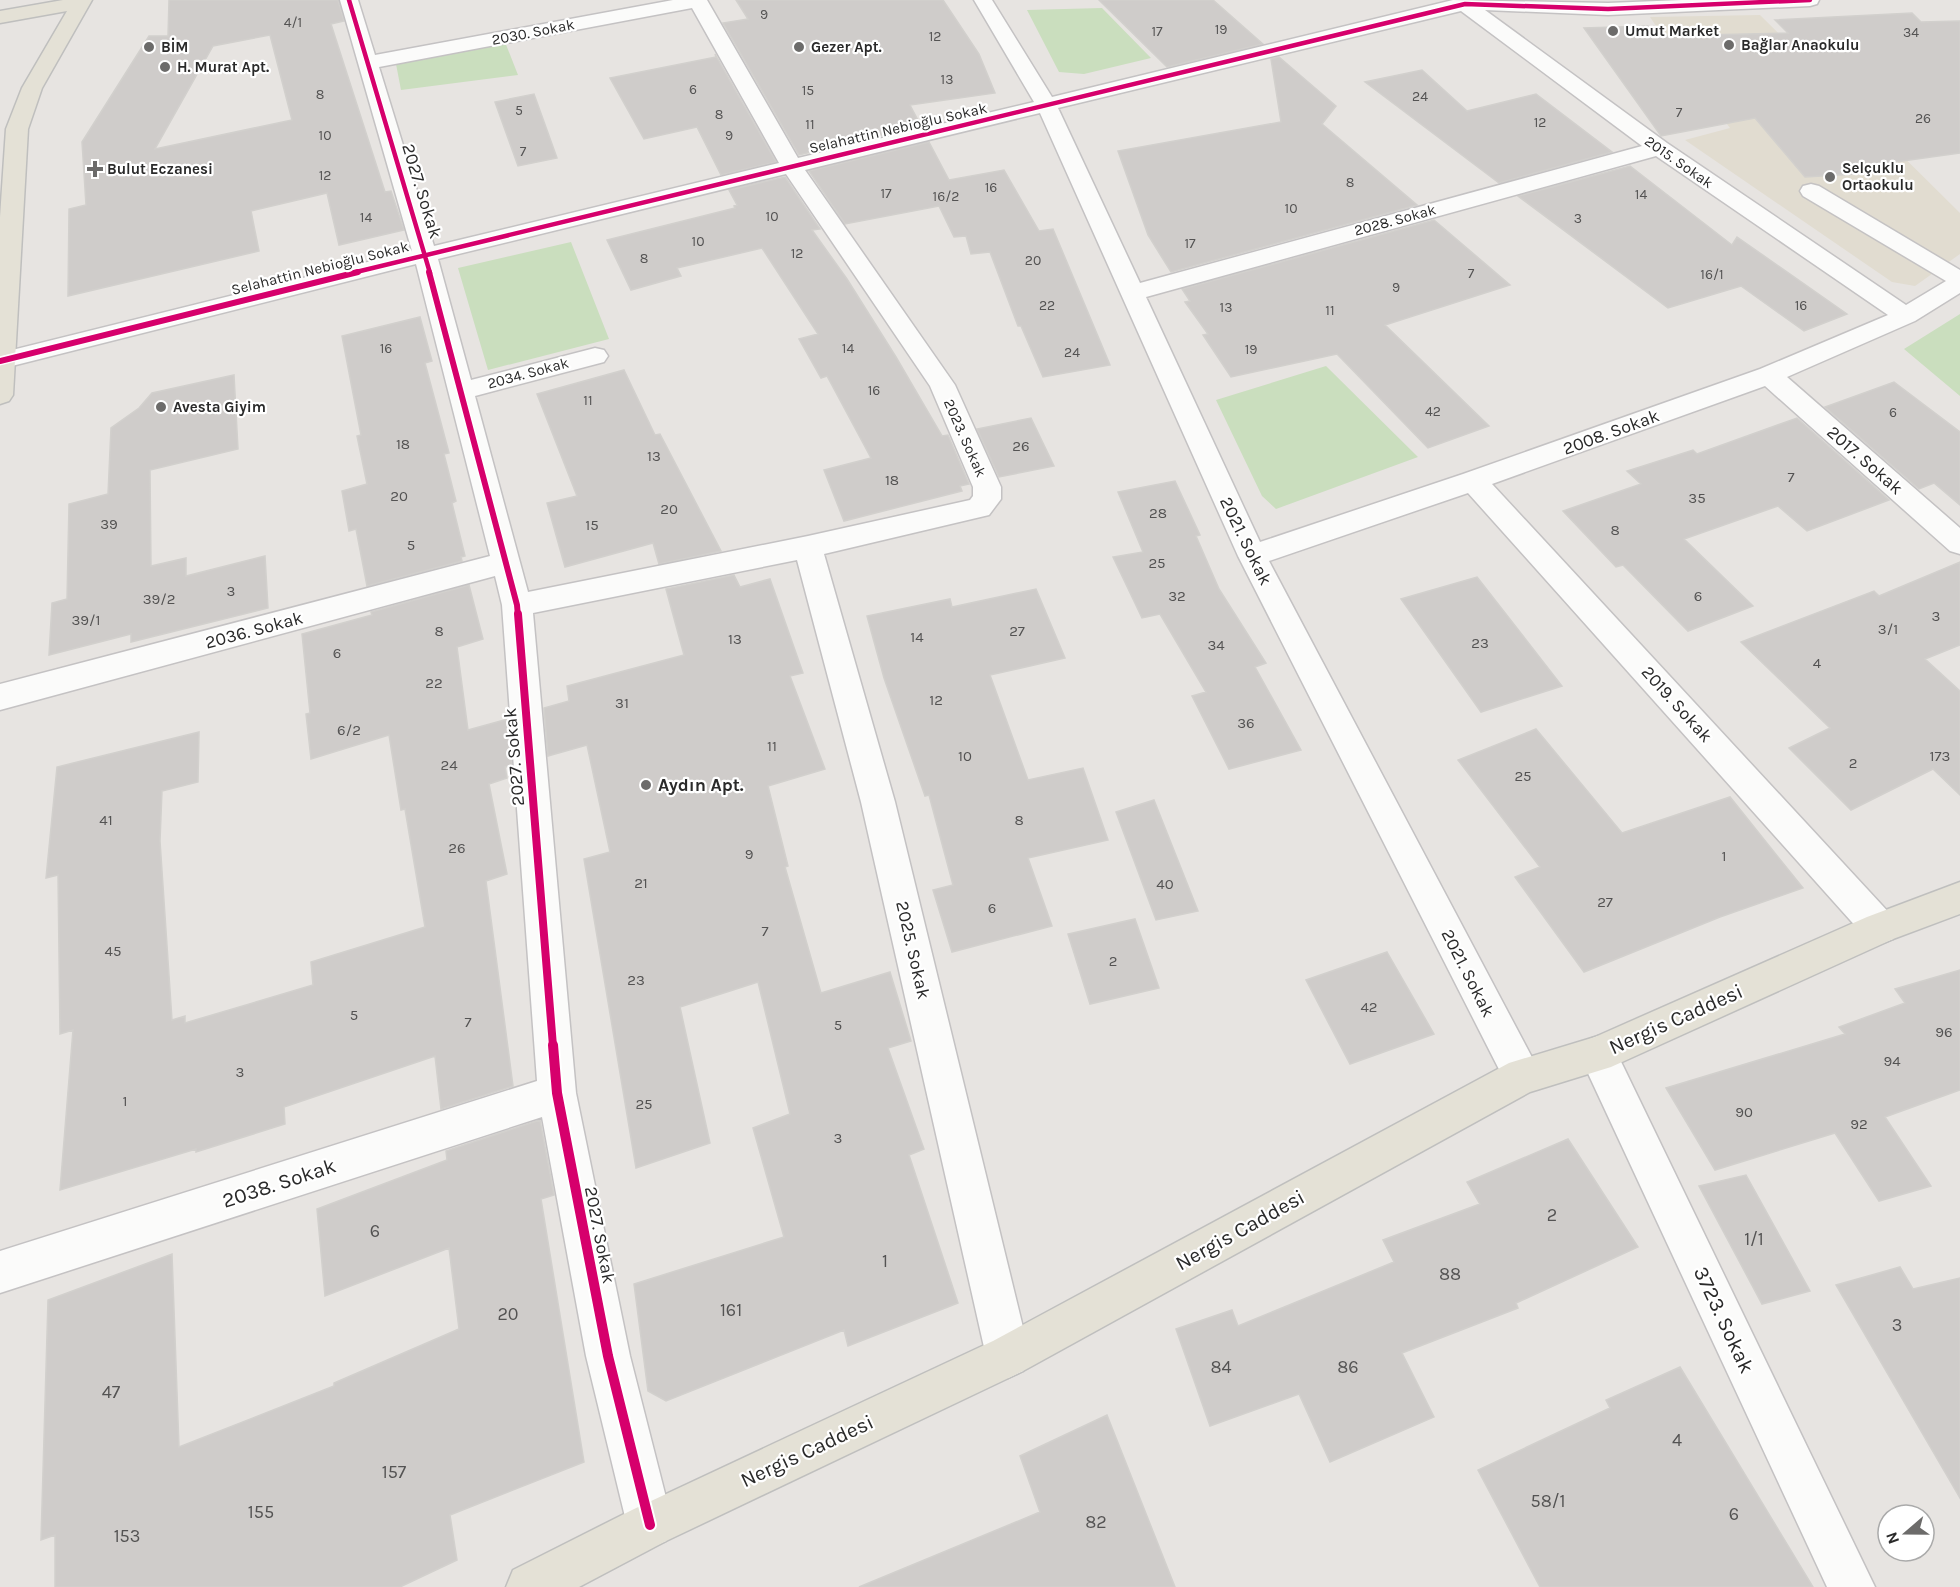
<svg xmlns="http://www.w3.org/2000/svg" width="1960" height="1587" viewBox="0 0 1960 1587" font-family="Karla,sans-serif">
<style>
.education{fill:#e1dcd0}
.green{fill:#cadebe}
.building{fill:#cfccca;stroke:#d2d0cd;stroke-width:1.5;fill-rule:evenodd}
.lines{fill:none;stroke-linecap:round;stroke-linejoin:round}
.minor-casing{stroke:#c4c2c3;stroke-width:3}
.major-casing{stroke:#bfbfbe;stroke-width:3}
.minor{fill:#fbfbfa;fill-rule:evenodd}
.major{fill:#e4e1d6;fill-rule:evenodd}
.cycleway-far3-casing{stroke:#fff;stroke-width:7}
.cycleway-far2-casing{stroke:#fff;stroke-width:9}
.cycleway-far1-casing{stroke:#fff;stroke-width:11}
.cycleway-casing{stroke:#fff;stroke-width:14}
.cycleway-far3{stroke:#d6006c;stroke-width:4.5}
.cycleway-far2{stroke:#d6006c;stroke-width:6}
.cycleway-far1{stroke:#d6006c;stroke-width:8}
.cycleway{stroke:#d6006c;stroke-width:10}
.poi-dot{fill:#6c6b6a;stroke:#fff;stroke-width:2}
.labels{text-anchor:middle;dominant-baseline:central;stroke-width:4.5;stroke-linejoin:round;paint-order:stroke}
.far-number-label{font-size:14px;fill:#545353}
.far-poi-label{font-size:15px;font-weight:bold;fill:#2a2a2a;stroke:#fff;text-anchor:start}
.far-street-label{font-size:15px;fill:#2a2a2a;stroke:#fff}
.number-label{font-size:15px;fill:#545353}
.street-label{font-size:18px;fill:#2a2a2a;stroke:#fff}
.poi-label{font-size:18px;font-weight:bold;fill:#2a2a2a;stroke:#fff;text-anchor:start}
.near-number-label{font-size:18px;fill:#545353}
.near-street-label{font-size:21px;fill:#2a2a2a;stroke:#fff}
</style>
<rect width="100%" height="100%" fill="#e7e4e1"/>
<path class="education" d="M1760 15 1960 213V254L1915 286 1892 282 1685 140 1730 128 1687 72 1650 17Z"/>
<path class="green" d="M1102 8 1151 58 1084 74 1059 72 1027 10Z
M505 42 518 75 401 90 396 64Z
M571 242 609 339 488 370 458 268Z
M1960 314V396L1904 349Z
M1326 366 1418 457 1276 509 1262 496 1216 400Z"/>
<path class="building" d="M169 0H338L344 21 331 24 385 192 391 191 404 230 339 245 327 193 251 211 259 251 68 296 69 209 86 205 82 142 149 36H168ZM270 35 292 120 155 149 213 46Z
M736 0H943L979 54 995 93 910 105 921 126 799 155 723 23 748 19Z
M1099 0H1213L1263 44 1167 67Z
M1912 13 1921 22 1960 21V153L1881 164 1888 172 1805 177 1755 118 1661 136 1584 28 1648 26 1656 36 1788 33 1775 20Z
M715 54 776 162 721 175 697 127 644 139 610 78 716 57Z
M1279 57 1336 106 1322 124 1417 205 1171 272 1148 235 1118 151 1281 122 1271 59Z
M1422 70 1467 111 1536 94 1612 152 1499 183 1365 82Z
M534 94 557 158 518 166 495 102Z
M929 142 949 180 1004 170 1039 231 1053 229 1110 365 1043 377 1021 326H1018L990 252 971 254 966 236 954 237 939 206 845 224 809 171Z
M1630 166 1732 245 1737 237 1847 314 1804 331 1741 286 1668 308 1518 196Z
M785 177 820 229 812 230 847 279 896 357 942 436 948 435 969 484 960 486 962 491 844 521 824 470 871 458 827 376 821 378 799 339 818 334 762 248 677 268 681 276 631 290 607 240 735 208 734 206 737 205 729 190Z
M1434 220 1510 285 1385 325 1489 426 1428 448 1337 354 1231 377 1203 335 1208 334 1185 302 1190 301 1182 289Z
M420 317 432 361 425 363 449 453 444 454 456 501 452 503 465 556 461 557 462 561 367 586 356 529 349 531 342 491 367 484 357 436 361 435 342 336Z
M624 370 655 435 660 434 721 551 659 564 653 543 565 567 547 503 577 496 537 394Z
M234 375 238 449 150 470 151 566 186 558V576L265 556 268 608 131 642V634L49 655 52 603 67 599 69 504 108 494 111 428 139 408 152 393Z
M1894 382 1960 432V505L1934 483 1919 489 1825 407Z
M1031 418 1054 466 999 477 977 429Z
M1797 418 1889 500 1807 531 1778 506 1684 539 1753 606 1688 631 1623 565 1616 567 1563 511 1641 484 1627 471 1693 450 1697 454Z
M1175 481 1200 535 1196 536 1219 589 1266 663 1255 667 1301 750 1229 769 1192 696 1206 692 1160 614 1142 618 1113 557 1143 552 1118 492Z
M1960 562V645L1925 659 1960 691V795L1933 769 1851 810 1789 748 1830 728 1741 642 1874 591 1879 596Z
M734 575 740 587 770 579 803 673 790 676 825 769 768 786 788 866 785 867 821 993 890 972 911 1041 888 1048 924 1149 909 1155 958 1303 848 1346 844 1330 666 1401 648 1391 634 1284 784 1237 753 1128 790 1114 758 982 680 1007 710 1143 636 1168 584 859 610 852 587 745 548 756 544 708 569 701 567 686 684 655 666 589Z
M1477 577 1562 686 1481 712 1401 599Z
M469 585 483 639 457 647 468 730 508 719 512 766 505 767 507 778 489 784 507 874 486 881 513 1086 441 1109 435 1056 284 1107 285 1124 196 1152V1149L60 1190 73 1030 60 1034 58 875 46 878 57 767 199 732 198 782 162 791 160 841 172 1020 185 1016V1023L313 985 311 962 425 927 405 809 401 810 389 735 311 759 306 714 310 713 302 634 372 615 371 612Z
M1036 589 1065 658 990 675 1028 780 1083 768 1108 840 1028 858 1052 926 952 952 933 890 953 885 929 795 925 796 884 678 867 616 950 599 952 607Z
M1536 729 1622 833 1730 797 1803 888 1720 917 1584 972 1515 877 1540 867 1458 760Z
M1154 800 1198 911 1156 920 1116 812Z
M1135 919 1159 988 1090 1004 1068 934Z
M1387 952 1434 1034 1350 1064 1306 980Z
M1960 970V1090L1885 1117 1931 1186 1879 1201 1835 1133 1715 1170 1666 1088 1845 1034 1839 1027 1905 1003 1895 989Z
M540 1120 554 1195 541 1199 584 1462 450 1515 457 1560 400 1587H55V1535L41 1540 48 1300 172 1254 179 1447 334 1386V1383L459 1329 449 1248 325 1296 317 1209 447 1160 446 1151Z
M1568 1139 1638 1247 1516 1303 1518 1308 1402 1353 1434 1417 1330 1462 1299 1394 1210 1426 1176 1329 1232 1310 1238 1326 1394 1262 1383 1240 1480 1204 1467 1182Z
M1746 1175 1810 1291 1762 1304 1699 1186Z
M1900 1267 1913 1289 1960 1278V1498L1836 1285Z
M1680 1367 1813 1587H1540L1478 1470 1610 1408 1606 1400Z
M1107 1415 1175 1587H859L1040 1512 1020 1456Z"/>
<g class="lines">
<g class="minor-casing">
<path id="minor" d="M340 0H358L375 55 673 0H707L798 158 1034 102 974 0H992L1052 97 1453 0 1608 3 1682 0H1819L1817 4 1810 6 1608 15 1485 10 1667 143 1906 305 1946 281 1803 196 1800 191 1803 186 1811 184 1819 186 1960 270V293L1915 321 1787 377 1960 528V554L1950 551 1765 386 1492 484 1893 917 1898 928 1893 939 1880 944 1867 939 1468 493 1269 561 1535 1063 1541 1076 1535 1089 1522 1095 1509 1089 1238 556 1040 113 805 170 955 385 1001 487V499L989 515 824 554 895 802 1030 1356 1023 1371 1008 1378 993 1371 986 1356 861 802 797 560 533 613 576 1093 630 1356 673 1525 666 1541 650 1548 634 1541 627 1525 586 1356 542 1117 0 1293V1251L537 1081 502 605 495 576 0 710V684L490 556 416 264 0 369V353L412 251ZM692 8 779 163 434 246 379 67ZM1461 11 1642 146 1140 283 1058 108ZM1656 156 1888 315 1760 369 1463 474 1260 542 1146 297ZM786 174 930 386 973 487V496L970 500 808 536 528 592 475 396 604 362 608 356 604 350 595 348 471 380 438 259Z
M1598 1036 1611 1041 1875 1587H1827L1579 1054 1585 1041Z"/>
</g>
<g class="major-casing">
<path id="major" d="M63 0H92L42 88 28 129 13 395 9 401 0 404V217L6 129 22 88 67 11 0 23V11Z
M1960 882V914L1893 939 1611 1067 1530 1092 1023 1371 666 1541 579 1587H506L513 1570 634 1509 993 1341 1509 1063 1595 1037 1867 917Z"/>
</g>
<use href="#minor" class="minor"/>
<use href="#major" class="major"/>
<g class="cycleway-far3-casing">
<path id="cycleway-far3" d="M349 0 430 273
M352 273 1465 4 1608 9 1810 0"/>
</g>
<g class="cycleway-far2-casing">
<path id="cycleway-far2" d="M429 272 517 605 518 616
M0 361 358 272"/>
</g>
<g class="cycleway-far1-casing">
<path id="cycleway-far1" d="M518 614 553 1046"/>
</g>
<g class="cycleway-casing">
<path id="cycleway" d="M553 1045 557 1093 608 1356 650 1525"/>
</g>
<use href="#cycleway-far3" class="cycleway-far3"/>
<use href="#cycleway-far2" class="cycleway-far2"/>
<use href="#cycleway-far1" class="cycleway-far1"/>
<use href="#cycleway" class="cycleway"/>
</g>
<g class="poi-dot">
<circle cx="1613" cy="31" r="6"/>
<circle cx="1729" cy="45" r="6"/>
<circle cx="149" cy="47" r="6"/>
<circle cx="799" cy="47" r="6"/>
<circle cx="165" cy="67" r="6"/>
<path d="M92 160h6v6h6v6h-6v6h-6v-6h-6v-6h6z"/>
<circle cx="1830" cy="177" r="6"/>
<circle cx="161" cy="407" r="6"/>
<circle cx="646" cy="785" r="6"/>
</g>
<g class="labels">
<g class="far-number-label">
<text x="764" y="14">9</text>
<text x="293" y="22">4/1</text>
<text x="1221" y="29">19</text>
<text x="1157" y="31">17</text>
<text x="1911" y="32">34</text>
<text x="935" y="36">12</text>
<text x="947" y="79">13</text>
<text x="693" y="89">6</text>
<text x="808" y="90">15</text>
<text x="320" y="94">8</text>
<text x="1420" y="96">24</text>
<text x="519" y="110">5</text>
<text x="1679" y="112">7</text>
<text x="719" y="114">8</text>
<text x="1923" y="118">26</text>
<text x="1540" y="122">12</text>
<text x="810" y="124">11</text>
<text x="325" y="135">10</text>
<text x="729" y="135">9</text>
<text x="523" y="151">7</text>
<text x="325" y="175">12</text>
<text x="1350" y="182">8</text>
<text x="991" y="187">16</text>
<text x="886" y="193">17</text>
<text x="1641" y="194">14</text>
<text x="946" y="196">16/2</text>
<text x="1291" y="208">10</text>
<text x="772" y="216">10</text>
<text x="366" y="217">14</text>
<text x="1578" y="218">3</text>
<text x="698" y="241">10</text>
<text x="1190" y="243">17</text>
<text x="797" y="253">12</text>
<text x="644" y="258">8</text>
<text x="1033" y="260">20</text>
<text x="1471" y="273">7</text>
<text x="1712" y="274">16/1</text>
<text x="1396" y="287">9</text>
<text x="1047" y="305">22</text>
<text x="1801" y="305">16</text>
<text x="1226" y="307">13</text>
<text x="1330" y="310">11</text>
<text x="386" y="348">16</text>
<text x="848" y="348">14</text>
<text x="1251" y="349">19</text>
<text x="1072" y="352">24</text>
<text x="874" y="390">16</text>
<text x="588" y="400">11</text>
<text x="1433" y="411">42</text>
<text x="1893" y="412">6</text>
</g>
<g class="far-poi-label">
<text x="1625" y="31">Umut Market</text>
<text x="1741" y="45">Bağlar Anaokulu</text>
<text x="161" y="47">BİM</text>
<text x="811" y="47">Gezer Apt.</text>
<text x="177" y="67">H. Murat Apt.</text>
<text x="1842" y="168">Selçuklu<tspan x="1842" dy="17">Ortaokulu</tspan></text>
<text x="107" y="169">Bulut Eczanesi</text>
<text x="173" y="407">Avesta Giyim</text>
</g>
<g class="far-street-label">
<text transform="translate(533 32) rotate(-11)">2030. Sokak</text>
<text transform="translate(898 128) rotate(-13)">Selahattin Nebioğlu Sokak</text>
<text transform="translate(1679 162) rotate(35)">2015. Sokak</text>
<text transform="translate(1395 220) rotate(-15)">2028. Sokak</text>
<text transform="translate(320 268) rotate(-14)">Selahattin Nebioğlu Sokak</text>
<text transform="translate(528 373) rotate(-15)">2034. Sokak</text>
<text transform="translate(965 438) rotate(66)">2023. Sokak</text>
</g>
<g class="number-label">
<text x="403" y="444">18</text>
<text x="1021" y="446">26</text>
<text x="654" y="456">13</text>
<text x="1791" y="477">7</text>
<text x="892" y="480">18</text>
<text x="399" y="496">20</text>
<text x="1697" y="498">35</text>
<text x="669" y="509">20</text>
<text x="1158" y="513">28</text>
<text x="109" y="524">39</text>
<text x="592" y="525">15</text>
<text x="1615" y="530">8</text>
<text x="411" y="545">5</text>
<text x="1157" y="563">25</text>
<text x="231" y="591">3</text>
<text x="1177" y="596">32</text>
<text x="1698" y="596">6</text>
<text x="159" y="599">39/2</text>
<text x="1936" y="616">3</text>
<text x="86" y="620">39/1</text>
<text x="1888" y="629">3/1</text>
<text x="439" y="631">8</text>
<text x="1017" y="631">27</text>
<text x="917" y="637">14</text>
<text x="735" y="639">13</text>
<text x="1480" y="643">23</text>
<text x="1216" y="645">34</text>
<text x="337" y="653">6</text>
<text x="1817" y="663">4</text>
<text x="434" y="683">22</text>
<text x="936" y="700">12</text>
<text x="622" y="703">31</text>
<text x="1246" y="723">36</text>
<text x="349" y="730">6/2</text>
<text x="772" y="746">11</text>
<text x="965" y="756">10</text>
<text x="1940" y="756">173</text>
<text x="1853" y="763">2</text>
<text x="449" y="765">24</text>
<text x="1523" y="776">25</text>
<text x="106" y="820">41</text>
<text x="1019" y="820">8</text>
<text x="457" y="848">26</text>
<text x="749" y="854">9</text>
<text x="1724" y="856">1</text>
<text x="641" y="883">21</text>
<text x="1165" y="884">40</text>
<text x="1605" y="902">27</text>
<text x="992" y="908">6</text>
<text x="765" y="931">7</text>
<text x="113" y="951">45</text>
<text x="1113" y="961">2</text>
<text x="636" y="980">23</text>
<text x="1369" y="1007">42</text>
<text x="354" y="1015">5</text>
<text x="468" y="1022">7</text>
<text x="838" y="1025">5</text>
<text x="1944" y="1032">96</text>
<text x="1892" y="1061">94</text>
<text x="240" y="1072">3</text>
<text x="125" y="1101">1</text>
<text x="644" y="1104">25</text>
<text x="1744" y="1112">90</text>
<text x="1859" y="1124">92</text>
<text x="838" y="1138">3</text>
</g>
<g class="street-label">
<text transform="translate(422 191) rotate(73)">2027. Sokak</text>
<text transform="translate(1611 432) rotate(-20)">2008. Sokak</text>
<text transform="translate(1865 460) rotate(41)">2017. Sokak</text>
<text transform="translate(1246 541) rotate(64)">2021. Sokak</text>
<text transform="translate(254 630) rotate(-15)">2036. Sokak</text>
<text transform="translate(1677 704) rotate(48)">2019. Sokak</text>
<text transform="translate(514 757) rotate(-95)">2027. Sokak</text>
<text transform="translate(913 950) rotate(77)">2025. Sokak</text>
<text transform="translate(1468 973) rotate(63)">2021. Sokak</text>
<text transform="translate(600 1235) rotate(79)">2027. Sokak</text>
</g>
<g class="poi-label">
<text x="658" y="785">Aydın Apt.</text>
</g>
<g class="near-number-label">
<text x="1552" y="1215">2</text>
<text x="375" y="1231">6</text>
<text x="1754" y="1239">1/1</text>
<text x="885" y="1261">1</text>
<text x="1450" y="1274">88</text>
<text x="731" y="1310">161</text>
<text x="508" y="1314">20</text>
<text x="1897" y="1325">3</text>
<text x="1221" y="1367">84</text>
<text x="1348" y="1367">86</text>
<text x="111" y="1392">47</text>
<text x="1677" y="1440">4</text>
<text x="394" y="1472">157</text>
<text x="1548" y="1501">58/1</text>
<text x="261" y="1512">155</text>
<text x="1734" y="1514">6</text>
<text x="1096" y="1522">82</text>
<text x="127" y="1536">153</text>
</g>
<g class="near-street-label">
<text transform="translate(1676 1019) rotate(-24)">Nergis Caddesi</text>
<text transform="translate(279 1183) rotate(-18)">2038. Sokak</text>
<text transform="translate(1240 1230) rotate(-29)">Nergis Caddesi</text>
<text transform="translate(1724 1320) rotate(65)">3723. Sokak</text>
<text transform="translate(807 1451) rotate(-25)">Nergis Caddesi</text>
</g>
</g>
<g transform="translate(1906 1533) rotate(250)"><circle r="28" fill="#ffffff" stroke="#aaaaaa" stroke-width="1.5"/>
<path d="M0-4.5L10 22L0 15L-10 22Z" fill="#6c6b6a"/>
<text y="-9" font-size="16" font-weight="bold" text-anchor="middle" fill="#2a2a2a">N</text>
</g>
</svg>
